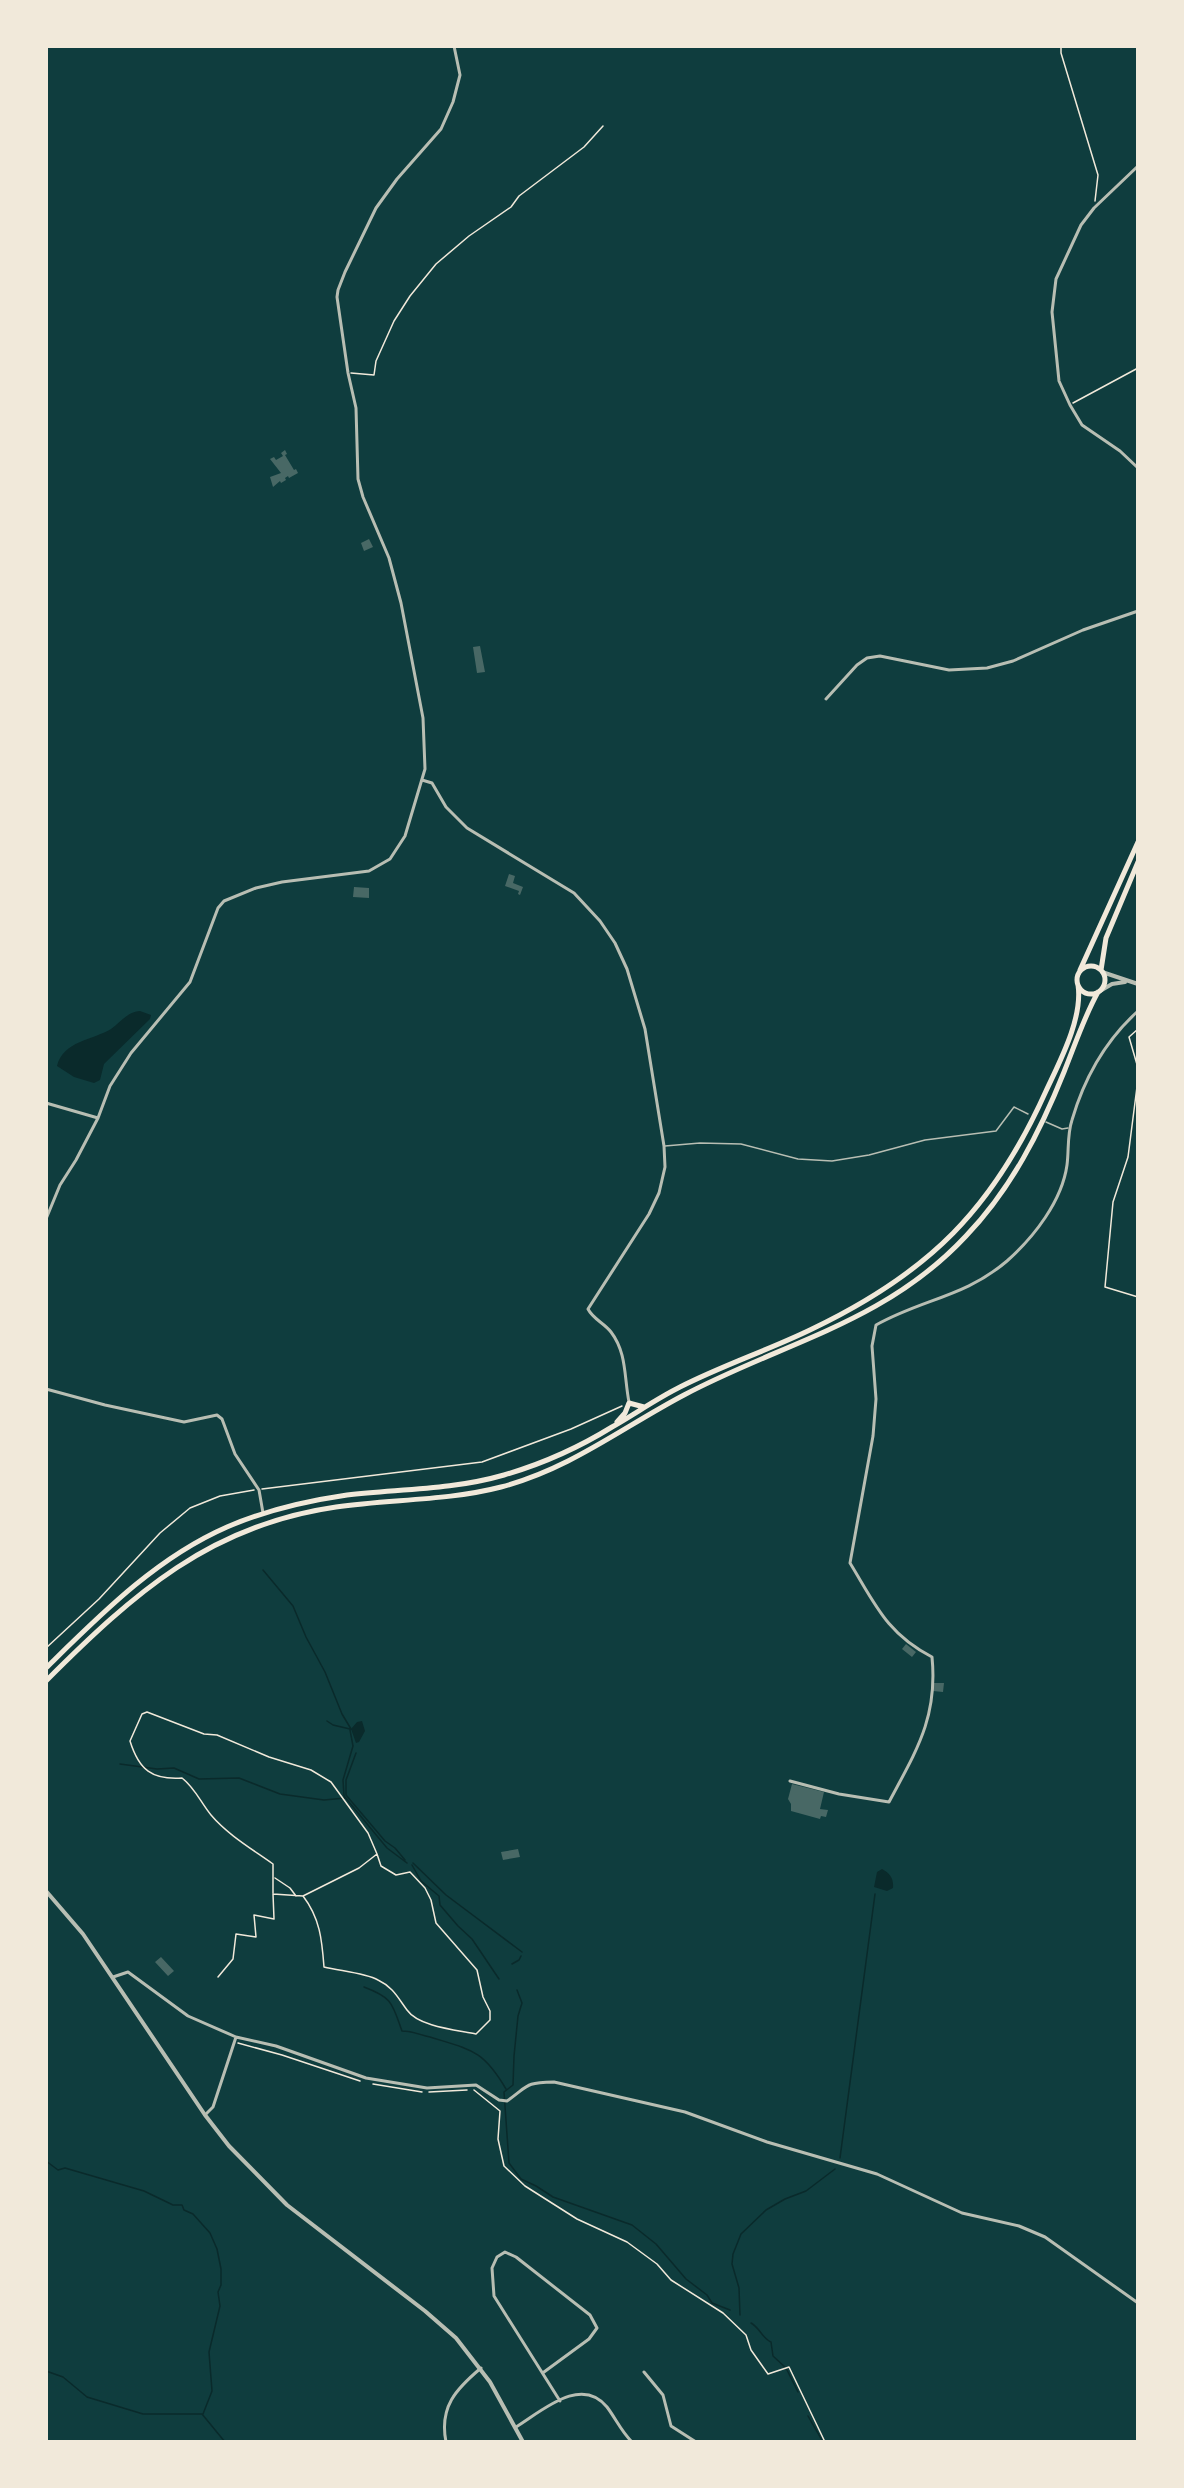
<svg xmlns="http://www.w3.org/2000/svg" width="1184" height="2488" viewBox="0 0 1184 2488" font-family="Lato,sans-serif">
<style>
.water{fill:#0a2a2b}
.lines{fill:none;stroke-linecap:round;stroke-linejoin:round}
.stream{stroke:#0a2a2b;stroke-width:1.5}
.building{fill:#486865}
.path{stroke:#f1e9da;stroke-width:1.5}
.service{stroke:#b8beb3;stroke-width:1.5}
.minor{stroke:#b8beb3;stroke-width:3}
.tertiary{stroke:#b8beb3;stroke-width:4}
.trunk{stroke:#f1e9da;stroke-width:5}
</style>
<rect width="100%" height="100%" fill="#0f3d3e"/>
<path class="water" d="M140 1011 151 1015 150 1019 104 1064 100 1080 94 1083 74 1077 57 1066C63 1041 93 1040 111 1029 121 1022 127 1012 140 1011Z
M362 1721 365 1731 359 1742 356 1743 351 1729 357 1722Z
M882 1869C890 1873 894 1879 893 1888L887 1891 874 1887 877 1872Z"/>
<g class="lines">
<path class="stream" d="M263 1570 293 1606 306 1637 325 1672 342 1714 351 1729
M327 1721 333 1725 350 1729
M350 1730 353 1746 343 1780 344 1796 387 1848 407 1863
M356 1753 346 1780V1795L385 1841 395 1848 405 1860
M120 1764 157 1769 174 1768 199 1779 239 1778 280 1794 324 1800 345 1798
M413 1863 446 1895 522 1952
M412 1865 421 1881 439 1896 440 1905 458 1926 472 1939 499 1979
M512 1964 519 1960 521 1956
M364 1987C393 1998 392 2003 402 2031 413 2031 420 2035 430 2037 472 2050 483 2050 506 2089
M517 1990 522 2003 518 2016 514 2056 513 2085 504 2092 509 2163 521 2179 536 2186 553 2197 632 2225 656 2244 686 2279 707 2295 712 2303 730 2310
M840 2158 875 1894
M46 2161 58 2170 65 2168 144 2191 173 2205H182L184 2210 193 2214 210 2233 217 2249 221 2269V2285L218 2292 220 2306 209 2352 212 2391 203 2414
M740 2315 739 2288 732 2264 733 2254 741 2234 766 2210 785 2199 806 2191 835 2169
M751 2323C760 2328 762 2338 771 2342L773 2356 786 2368 798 2392
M46 2371 63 2377 87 2397 143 2414H202L225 2442
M808 2416 823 2442"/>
</g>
<path class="building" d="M285 450 287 454 285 455 294 470 296 469 298 473 289 478 288 476 285 478 286 480 281 483 280 481 273 487 270 477 281 473 270 459 274 457 276 460 283 456 281 453Z
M369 539 373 547 364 551 361 543Z
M480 646 485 672 477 673 473 647Z
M509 874 515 876 513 883 523 887 520 895 518 894 519 891 505 886Z
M354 887 369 888V898L353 897Z
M906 1644 916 1652 912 1657 902 1649Z
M934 1683H944L943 1692 933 1691Z
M792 1784 824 1792 820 1809 828 1810 826 1817 821 1816 820 1819 791 1811V1804L788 1799Z
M518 1849 520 1857 503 1860 501 1852Z
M161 1957 174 1971 168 1976 155 1962Z"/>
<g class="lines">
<path class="path" d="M1061 46V53L1098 175 1095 201
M351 373 374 375 376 361 394 321 410 296 436 264 469 236 511 207 519 196 584 147 603 126
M1073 403 1138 368
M1138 1029 1129 1037 1138 1068
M1138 1079 1128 1157 1113 1202 1105 1287 1138 1297
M262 1489 482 1462 571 1429 622 1406
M46 1648 99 1599 160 1533 190 1508 220 1496 254 1490
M275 1878 290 1888 296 1896
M273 1893V1864C252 1849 228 1835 211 1815 201 1803 195 1788 182 1778 152 1780 139 1770 130 1741L142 1714 147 1712 204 1734 217 1735 269 1757 311 1770 331 1782 368 1833 377 1854
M218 1977 233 1959 236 1934 256 1937 254 1915 274 1919 273 1894 303 1896 359 1868 377 1854 381 1866 396 1875 410 1872 425 1888 431 1900 436 1923 477 1970 483 1997 490 2011V2020L476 2034C457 2030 419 2027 407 2010 398 1998 393 1987 378 1980 365 1973 340 1971 324 1967 322 1940 320 1918 303 1896
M238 2043 282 2055 360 2081
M373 2084 422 2092
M474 2090 500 2111 498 2139 504 2166 525 2186 577 2219 627 2242 657 2264 671 2280 723 2313 746 2335 751 2350 768 2374 789 2367 825 2442
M429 2092 467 2090"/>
<path class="service" d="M1046 1122 1062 1129 1068 1128
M665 1146 700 1143 741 1144 798 1159 832 1161 869 1155 925 1140 996 1131 1014 1107 1028 1114"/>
<path class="minor" d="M1138 166 1094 208 1081 225 1056 279 1052 312 1059 381 1070 405 1082 425 1120 451 1138 468
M826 699 857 665 867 658 880 656 949 670 987 668 1013 661 1083 630 1138 611
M422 780 432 783 446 807 467 828 574 893 600 921 615 943 627 969 645 1029 664 1146 665 1167 659 1193 649 1214 588 1309C593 1319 604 1323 611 1332 627 1353 624 1377 629 1402
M46 1103 98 1118
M46 1219 60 1185 76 1160 98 1118 110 1086 131 1053 190 982 218 908 224 901 256 888 282 882 369 871 390 859 405 836 425 769 423 718 401 603 389 558 363 497 358 479 356 408 348 373 337 297 338 290 345 272 376 208 397 179 441 129 453 102 460 75 454 46
M46 1389 105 1405 184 1422 217 1415 222 1419 235 1454 259 1490 263 1513
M790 1781 839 1794 889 1802C916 1751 938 1718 932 1657 887 1634 875 1604 850 1563L873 1436 876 1399 872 1346 876 1325C922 1299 965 1297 1007 1261 1034 1237 1062 1201 1067 1165 1069 1150 1067 1135 1072 1120 1084 1079 1106 1040 1138 1011
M113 1977 128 1972 188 2016 236 2037 276 2046 366 2078 427 2088 476 2085 499 2100 507 2101C530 2085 523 2083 554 2082L685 2112 767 2142 877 2174 962 2213 1019 2226 1045 2237 1138 2303
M205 2115 213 2107 236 2037
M544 2372 589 2339 597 2328 590 2315 516 2257 505 2252 497 2257 492 2268 494 2296 560 2401
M644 2372 663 2395 671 2426 696 2442
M516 2427C542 2411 581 2375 607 2407 616 2419 621 2431 632 2442
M446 2442C439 2407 456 2389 481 2368"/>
<path class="tertiary" d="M1102 972 1138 984
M1100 991 1112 984 1125 982
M46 1891 83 1934 205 2115 229 2146 287 2205 425 2311 456 2338 490 2382 523 2442"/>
<path class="trunk" d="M1077 980a14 14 0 1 1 28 0a14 14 0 1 1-28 0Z
M1080 970 1138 842
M1101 970 1106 938 1138 862
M617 1422 625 1413 629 1403 644 1407
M46 1668C101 1614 156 1558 227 1527 266 1510 306 1501 347 1495 400 1489 452 1490 504 1475 542 1464 578 1448 612 1427 635 1414 656 1399 680 1387 723 1365 769 1350 812 1329 929 1273 993 1209 1046 1091 1060 1061 1083 1018 1078 985
M46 1681C134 1593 210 1525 336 1507 391 1499 447 1501 501 1487 570 1469 623 1427 684 1395 784 1342 885 1323 966 1236 1011 1189 1040 1132 1064 1072 1075 1045 1084 1017 1098 992"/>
</g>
<rect width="1184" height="2488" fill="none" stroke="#f1e9da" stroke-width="96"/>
</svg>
